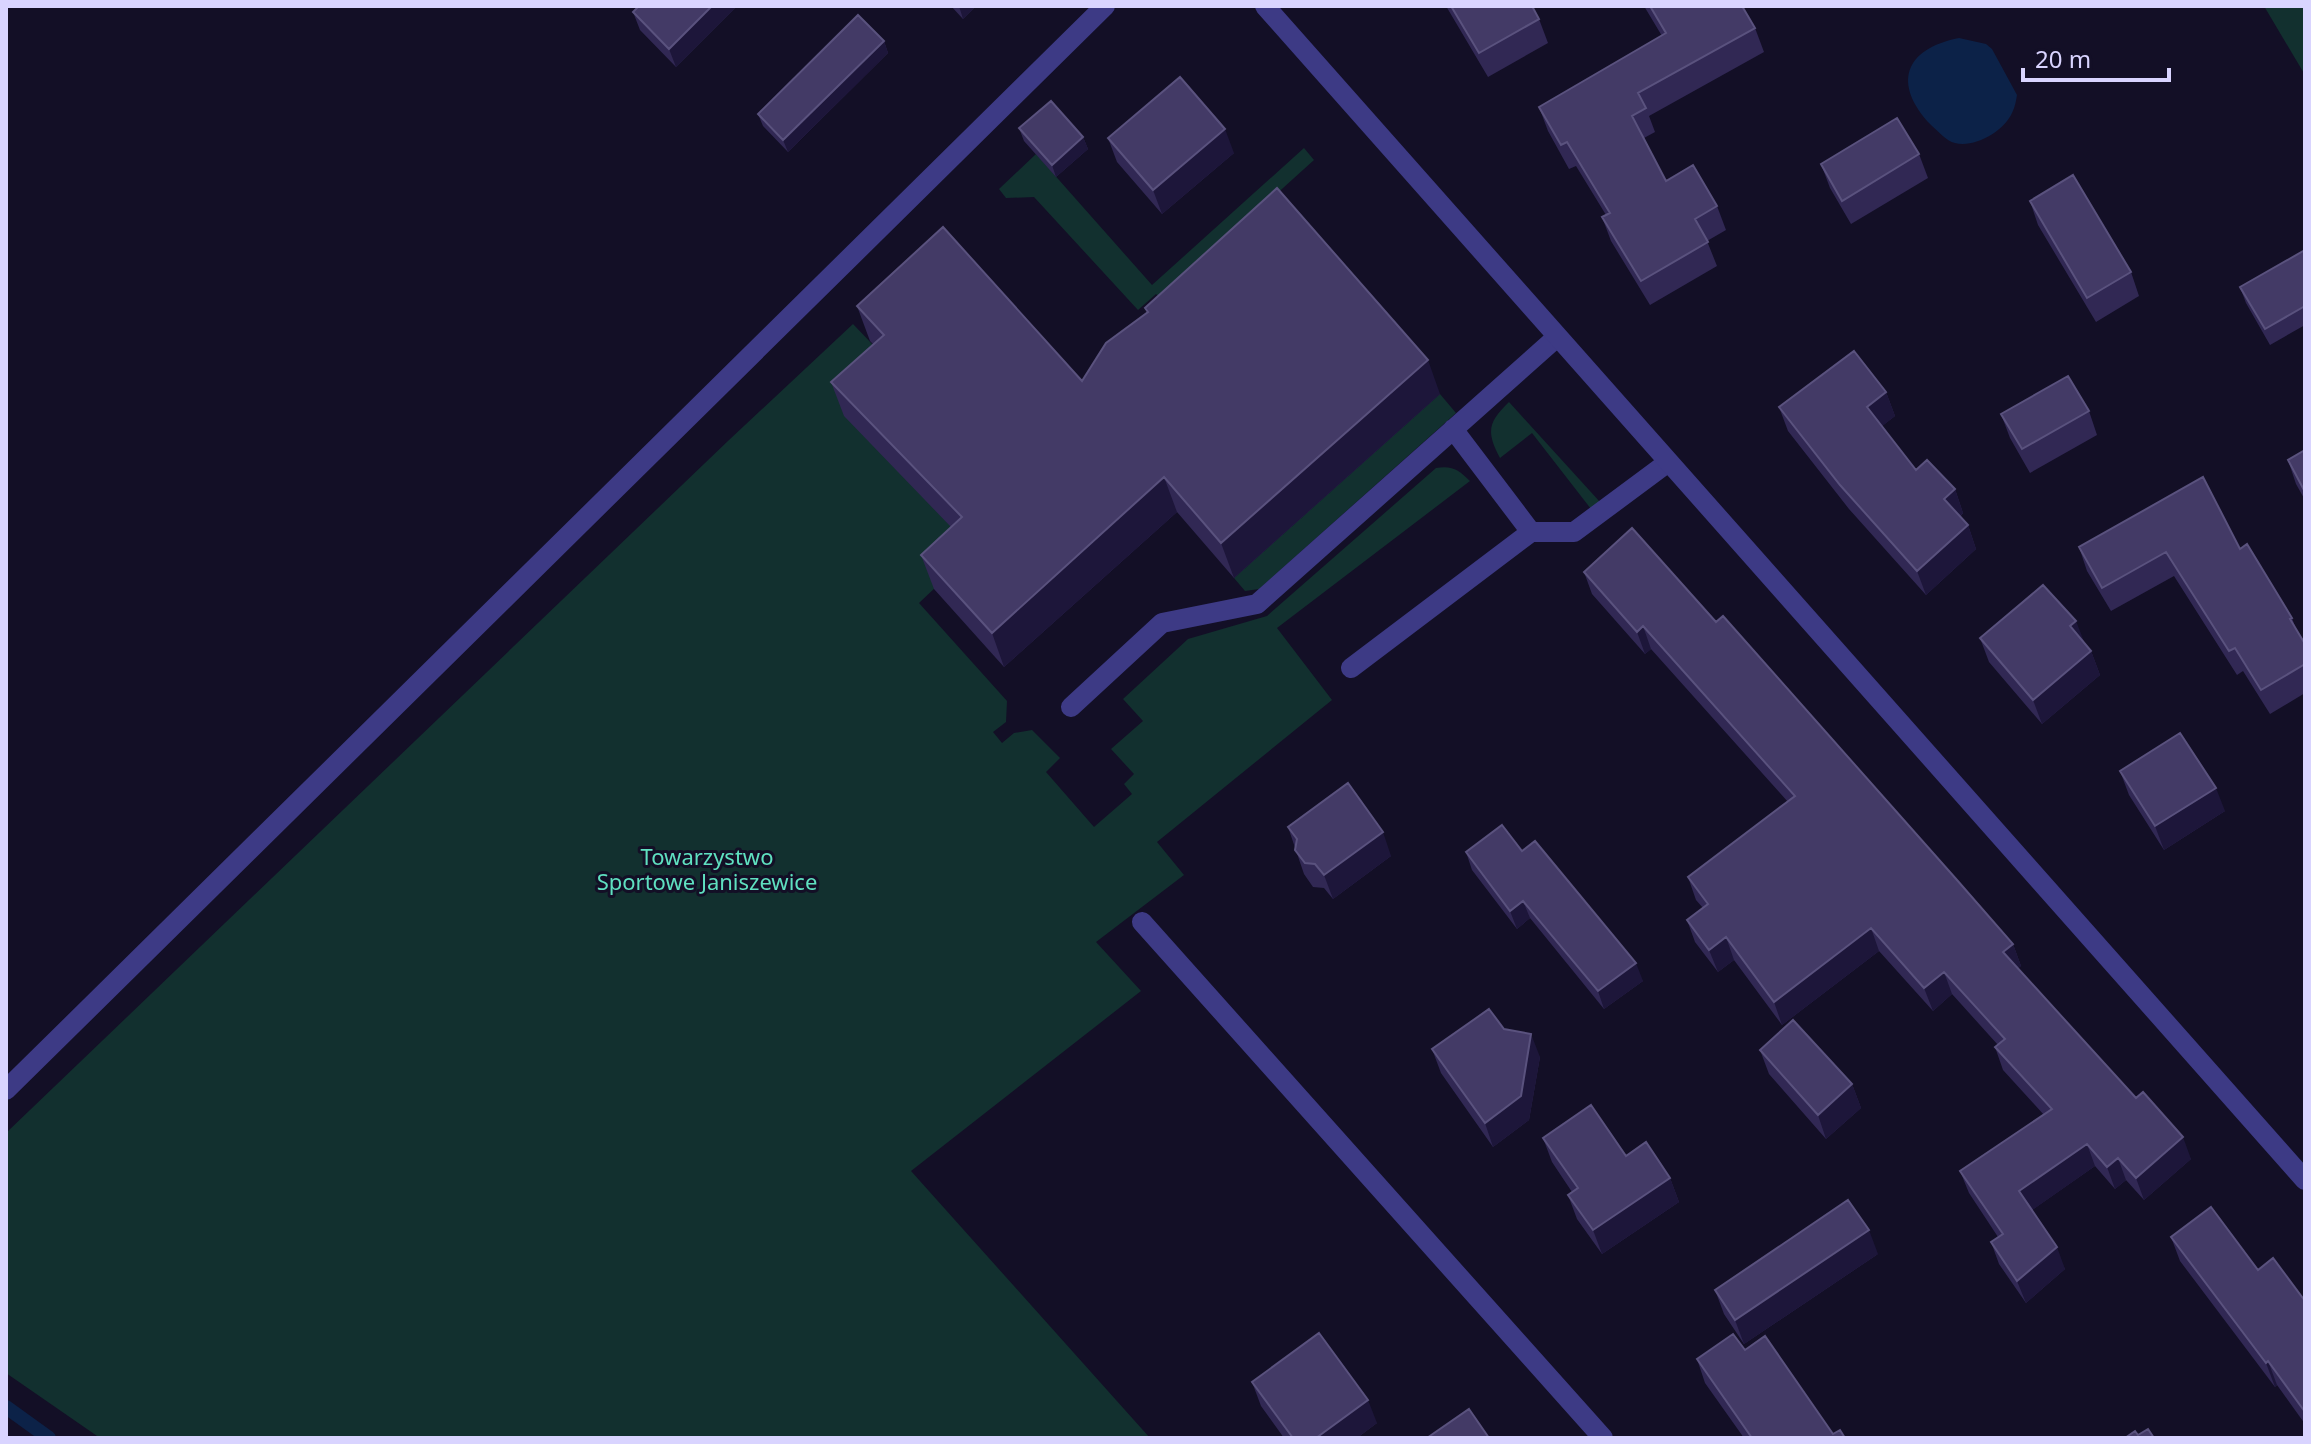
<svg xmlns="http://www.w3.org/2000/svg" width="2311" height="1444" viewBox="0 0 2311 1444" font-family="'Noto Sans',sans-serif">
<style>
.green{fill:#12302f}
.water{fill:#0c2248}
.lines{fill:none;stroke-linecap:round;stroke-linejoin:round}
.stream{stroke:#0c2248;stroke-width:14}
.service{stroke:#3d3a85;stroke-width:20}
.minor{stroke:#3d3a85;stroke-width:20}
.wall{fill:#312854}
.shaded-wall{fill:#1d163a}
.building{fill:#433a66;stroke:#5a527e;stroke-width:2}
.labels{text-anchor:middle;dominant-baseline:central;stroke-width:6;stroke-linejoin:round;paint-order:stroke}
.park-label{font-size:22px;fill:#5fe0c0;stroke:#130f26}
</style>
<rect width="100%" height="100%" fill="#130f26"/>
<path class="green" d="M2264 6H2305V75Z
M1304 148 1314 160 1161 298 1156 294 1138 310 1034 197 1006 198 999 189 1036 154 1152 285Z
M853 324 896 369 974 551 919 603 1007 701 1006 722 993 732 1002 743 1014 733 1032 730 1060 758 1046 772 1094 827 1132 794 1124 784 1134 774 1111 749 1143 721 1123 699 1188 639 1267 616 1436 468C1452 465 1459 470 1470 481L1277 628 1332 700 1157 842 1184 875 1096 942 1141 991 911 1171 1150 1438H100L6 1373V1133L729 440Z
M1440 394 1456 413 1259 589 1245 591 1234 578Z
M1509 402 1600 502 1591 509 1532 433 1500 458C1486 432 1488 422 1509 402Z"/>
<path class="water" d="M1959 38 1986 44 1992 49 2017 95C2016 101 2015 107 2012 113 2004 131 1975 148 1955 143 1946 141 1938 131 1931 125 1892 84 1904 49 1959 38Z"/>
<g class="lines">
<path class="stream" d="M6 1407 49 1438"/>
<path class="service" d="M1453 429 1531 532
M1351 668 1531 532H1574L1667 463
M1071 707 1162 623 1257 604 1557 337
M6 1090 1105 6"/>
<path class="minor" d="M1265 6 2305 1180
M1142 922 1603 1438"/>
</g>
<path class="wall" d="M639 6H737L676 67 640 30 633 12Z
M951 6H976L963 19Z
M1446 6H1532L1539 19 1548 43 1488 77Z
M1644 6H1742L1755 28 1764 52 1649 116 1655 132 1644 138 1666 181 1717 206 1726 230 1707 241 1717 266 1650 305 1611 241 1602 217 1606 215 1576 166 1569 169 1548 131 1539 107 1662 36Z
M884 41 888 53 788 152 763 126 758 114Z
M1019 128 1083 137 1088 149 1056 177 1024 141Z
M1108 138 1234 153 1162 214 1117 162Z
M1919 154 1928 178 1851 224 1830 188 1821 164Z
M2030 201 2131 272 2139 296 2096 322 2038 225Z
M2305 250V325L2270 345 2246 303 2240 287Z
M857 306 1082 381 1147 313 1145 308 1440 394 1234 578 1177 512 1004 667 934 589 921 555 951 527 844 416 831 382 873 344 870 341Z
M1886 392 1895 416 1882 426 1916 470 1955 489 1963 513 1960 517 1968 525 1976 549 1926 595 1849 509 1788 431 1779 407Z
M2089 411 2097 435 2030 473 2010 438 2001 414Z
M2305 450V500L2296 484 2288 460Z
M2079 547 2240 549 2292 618 2296 629 2305 644V693L2270 714 2243 671 2237 675 2174 576 2111 611 2087 571Z
M1584 572 1716 622 2013 944 2021 966 2018 968 2191 1159 2144 1200 2126 1180 2115 1189 2095 1166 2032 1210 2065 1269 2026 1303 1999 1264 1991 1242 1998 1237 1969 1193 1960 1171 2044 1115 2003 1070 1995 1047 1998 1045 1952 994 1933 1011 1879 951 1782 1025 1734 960 1718 972 1695 942 1687 920 1703 908 1696 900 1688 877 1788 802 1651 649 1645 654 1592 594Z
M1980 638 2085 643 2091 651 2100 675 2042 724 1989 662Z
M2120 771 2225 811 2164 850 2129 795Z
M1288 827 1391 856 1333 899 1324 888 1313 887 1304 874Z
M1522 851 1643 981 1604 1009 1530 918 1517 929 1472 870 1466 852Z
M1504 1029 1540 1057 1529 1120 1493 1147 1441 1073 1432 1049Z
M1760 1050 1852 1084 1861 1108 1826 1139 1769 1074Z
M1543 1138 1626 1156 1670 1178 1679 1202 1602 1254 1577 1219 1568 1195 1572 1192 1552 1162Z
M2171 1237 2258 1270 2305 1301V1424L2277 1385 2275 1387 2180 1261Z
M1878 1254 1744 1344 1724 1314 1715 1290Z
M1745 1350 1833 1434 1845 1438H1744L1705 1383 1697 1359Z
M1252 1382 1377 1423 1357 1438H1284L1261 1406Z"/>
<path class="shaded-wall" d="M712 6H737L676 67 669 49Z
M959 6H976L963 19Z
M884 41 888 53 788 152 783 140Z
M1225 129 1234 153 1162 214 1153 190Z
M1083 137 1088 149 1056 177 1052 165Z
M1428 360 1440 394 1234 578 1221 543Z
M1886 392 1895 416 1876 431 1867 407Z
M1164 477 1177 512 1004 667 992 633Z
M1955 489 1963 513 1953 523 1944 499Z
M1968 525 1976 549 1926 595 1917 571Z
M2076 621 2085 644 2070 626Z
M1643 626 1651 649 1645 654 1637 632Z
M2091 651 2100 675 2042 724 2033 700Z
M2216 788 2225 811 2164 850 2155 826Z
M1383 832 1391 856 1333 899 1324 875Z
M1523 901 1530 918 1517 929 1510 911Z
M1871 928 1879 951 1782 1025 1774 1002Z
M1726 937 1734 960 1718 972 1709 950Z
M2013 944 2021 966 2012 974 2003 952Z
M1636 963 1643 981 1604 1009 1598 991Z
M1944 972 1952 994 1933 1011 1924 988Z
M1531 1034 1540 1057 1529 1120 1493 1147 1485 1123Z
M1852 1084 1861 1108 1826 1139 1818 1115Z
M2183 1137 2191 1159 2144 1200 2136 1178Z
M2087 1144 2095 1166 2028 1213 2019 1191Z
M2118 1158 2126 1180 2115 1189 2107 1167Z
M1670 1178 1679 1202 1602 1254 1593 1230Z
M1869 1230 1878 1254 1744 1344 1735 1320Z
M2057 1247 2065 1269 2026 1303 2017 1281Z
M2268 1361 2277 1385 2275 1387 2266 1363Z
M1368 1400 1377 1423 1357 1438H1316Z"/>
<path class="building" d="M639 6H712L669 49 633 12Z
M1451 6H1532L1539 19 1479 53Z
M1650 6H1742L1755 28 1638 93 1646 108 1632 116 1666 181 1693 165 1717 206 1695 219 1708 242 1641 281 1602 217 1610 213 1567 142 1561 145 1539 107 1666 33Z
M858 15 884 41 783 140 758 114Z
M1180 77 1225 129 1153 190 1108 138Z
M1051 101 1083 137 1052 165 1019 128Z
M1897 118 1919 154 1842 201 1821 164Z
M2073 175 2131 272 2087 298 2030 201Z
M1277 188 1428 360 1221 543 1164 477 992 633 921 555 962 517 831 382 884 335 857 306 943 227 1082 381 1106 343 1148 312 1145 308Z
M2305 250V306L2265 329 2240 287Z
M1854 351 1886 392 1867 407 1916 470 1927 460 1955 489 1944 499 1968 525 1917 571 1840 485 1779 407Z
M2068 376 2089 411 2022 449 2001 414Z
M2305 450V492L2288 460Z
M2203 477 2240 549 2247 544 2292 618 2290 619 2305 644V664L2261 690 2235 648 2229 651 2166 552 2102 588 2079 547Z
M1632 528 1716 622 1723 616 1957 880 2013 944 2003 952 2136 1098 2143 1092 2183 1137 2136 1178 2118 1158 2107 1167 2087 1144 2019 1191 2057 1247 2017 1281 1991 1242 2003 1234 1960 1171 2052 1109 1995 1047 2005 1039 1944 972 1924 988 1871 928 1774 1002 1726 937 1709 950 1687 920 1708 904 1688 877 1795 796 1643 626 1637 632 1584 572Z
M2043 585 2076 621 2070 626 2091 651 2033 700 1980 638Z
M2180 733 2216 788 2155 826 2120 771Z
M1348 783 1383 832 1324 875 1315 864 1305 863 1295 850 1297 839 1288 827Z
M1502 825 1522 851 1535 841 1636 963 1598 991 1523 901 1510 911 1466 852Z
M1489 1009 1504 1029 1531 1034 1521 1096 1485 1123 1432 1049Z
M1793 1020 1852 1084 1818 1115 1760 1050Z
M1591 1105 1626 1156 1646 1142 1670 1178 1593 1230 1568 1195 1578 1188 1543 1138Z
M1848 1200 1869 1230 1735 1320 1715 1290Z
M2211 1207 2258 1270 2273 1258 2305 1301V1412L2268 1361 2266 1363 2171 1237Z
M1319 1333 1368 1400 1316 1438H1293L1252 1382Z
M1733 1334 1745 1350 1765 1336 1833 1434 1840 1430 1845 1438H1752L1697 1359Z
M1469 1409 1489 1438H1427Z
M2148 1429 2154 1438H2125L2135 1431 2138 1435Z"/>
<g class="labels">
<g class="park-label">
<text x="707" y="856">Towarzystwo<tspan x="707" dy="25">Sportowe Janiszewice</tspan></text>
</g>
</g>
<rect width="2311" height="1444" fill="none" stroke="#d9d4ff" stroke-width="16"/>
<path d="M2023 68v12h146v-12" fill="none" stroke="#d9d4ff" stroke-width="4"/>
<text x="2035" y="68" font-size="24" fill="#d9d4ff" stroke="#130f26" stroke-width="6" paint-order="stroke">20 m</text>
</svg>
